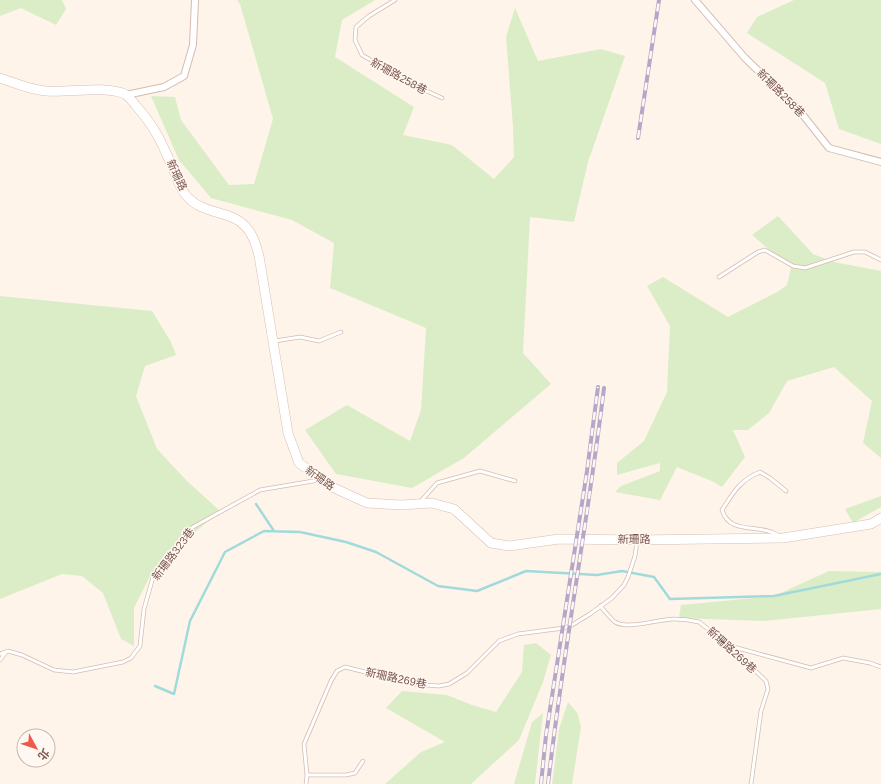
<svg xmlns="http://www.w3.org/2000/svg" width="881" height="784" viewBox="0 0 881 784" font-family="Helvetica,'Noto Sans TC',sans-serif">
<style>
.green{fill:#dbedc7}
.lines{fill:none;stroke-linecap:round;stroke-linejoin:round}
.stream{stroke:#a2dadc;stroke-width:2.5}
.lane-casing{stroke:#d4bcb1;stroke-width:4.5}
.street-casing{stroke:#d4bcb1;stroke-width:8}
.secondary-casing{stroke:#d9bdb1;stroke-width:10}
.lane{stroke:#fff;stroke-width:3}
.street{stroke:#fff;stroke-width:6}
.secondary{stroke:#fff;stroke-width:9}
.rail-casing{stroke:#b5a6ca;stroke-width:4}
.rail{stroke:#fff8f2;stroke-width:2.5;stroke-dasharray:8;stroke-linecap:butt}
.labels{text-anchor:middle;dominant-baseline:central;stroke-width:3;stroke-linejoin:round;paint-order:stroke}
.street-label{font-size:11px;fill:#7c564b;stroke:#fff8f2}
</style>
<rect width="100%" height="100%" fill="#fef4ea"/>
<path class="green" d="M0 0H62L66 9 56 25 21 8 0 16Z
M237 0H375L342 20 335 57 414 107 403 135 452 145 494 179 514 157 513 127 506 37 515 8 538 61 601 49 625 56 588 162 574 222 530 217 523 353 551 384 464 458 412 488 336 474 305 430 347 405 410 441 421 410 426 328 330 288 334 243 292 220 211 198 179 160 151 96 175 97 181 120 229 185 254 184 273 119 240 4Z
M794 0H881V144L839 129 825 83 747 33 757 17Z
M778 216 813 254 834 262 881 271V458L863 443 872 401 834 367 787 381 769 413 748 430H733L745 457 722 487 714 482 677 467 660 500 615 492 621 486 660 471V463L617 475V463L644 441 667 392 670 326 647 286 663 277 728 317 777 292 787 285 791 268 752 235Z
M0 296 152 311 171 342 176 355 145 366 136 396 157 449 186 480 220 511 175 549 150 576 134 608V646L121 639 103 593 82 576 62 574 0 599Z
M881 496V507L853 523 845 509Z
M829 571 881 572V609L764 621 679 618 681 605 774 596Z
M536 643 551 655 543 682 519 740 471 784H385L421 752 445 742 386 708 402 691 447 695 472 705 496 712 522 672 524 645Z
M568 702 578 714 581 727 572 784H552L559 729Z
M543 713 535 784H514L532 722Z"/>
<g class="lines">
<path class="stream" d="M256 504 274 531
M155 686 174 694 190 621 225 552 264 531 300 532 346 542 376 552 438 586 477 591 526 571 597 575 622 571 654 577 670 599 774 596 881 574"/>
<g class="lane-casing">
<path id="lane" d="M395 0 369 16 356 27 355 40 362 55 420 88 442 98
M719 277 758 252 765 250 793 266 805 268 854 252H865L881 260
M275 341 300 337 319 341 341 332
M421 501 437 483 480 471 515 481
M778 535C760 523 730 536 722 510 733 493 740 480 760 472L770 478 786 491
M600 606C605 611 610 618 615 622 628 630 659 619 674 619 682 619 691 620 699 622L730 646 766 681 768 689 761 711 751 784
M730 646 811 668 843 658 870 663 881 667
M0 654 8 651 22 655 54 670 73 672 123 662 131 658 140 646 144 609 153 577 193 527 260 490 319 480
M0 660 6 652
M307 775H346L355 773 363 761
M306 784 307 775 304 744 331 681 337 671 345 667 413 684 439 686 449 684 467 673 499 641 518 634 564 628 572 625 590 614 612 598 624 585 628 577 635 556 637 541"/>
</g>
<g class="street-casing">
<path id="street" d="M695 0 745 58 799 110 829 148 881 162
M126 95 164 87 184 76 193 45 195 0"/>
</g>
<g class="secondary-casing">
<path id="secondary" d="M0 78C15 83 30 90 46 91 69 93 104 85 125 94 129 97 134 103 137 107 154 126 161 141 171 164 176 174 178 185 185 194 202 216 229 209 245 226 253 234 256 245 259 256L288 433 299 463 334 488 367 503 401 505 432 503 454 509 491 543 509 546 559 539 638 540 783 538 871 524 881 518"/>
</g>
<use href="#lane" class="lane"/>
<use href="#street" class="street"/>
<use href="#secondary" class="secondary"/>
<g class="rail-casing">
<path id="rail" d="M638 138 659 0
M541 784 546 735 587 471 598 387
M548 784C563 652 588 520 604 388"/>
</g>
<use href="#rail" class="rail"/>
</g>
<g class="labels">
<g class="street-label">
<text transform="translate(399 76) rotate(29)">新珊路258巷</text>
<text transform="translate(781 93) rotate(45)">新珊路258巷</text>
<text transform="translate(177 175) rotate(65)">新珊路</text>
<text transform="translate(320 478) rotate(35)">新珊路</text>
<text x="634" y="539">新珊路</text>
<text transform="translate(173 554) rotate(-53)">新珊路323巷</text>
<text transform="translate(732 650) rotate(42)">新珊路269巷</text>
<text transform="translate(396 678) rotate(12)">新珊路269巷</text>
</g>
</g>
<g transform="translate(36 748) rotate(130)"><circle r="19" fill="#fff8f2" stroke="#cbb7af"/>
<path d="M0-3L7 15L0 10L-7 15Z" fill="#ee5a49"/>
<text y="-6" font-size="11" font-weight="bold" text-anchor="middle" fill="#7c564b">北</text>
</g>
</svg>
